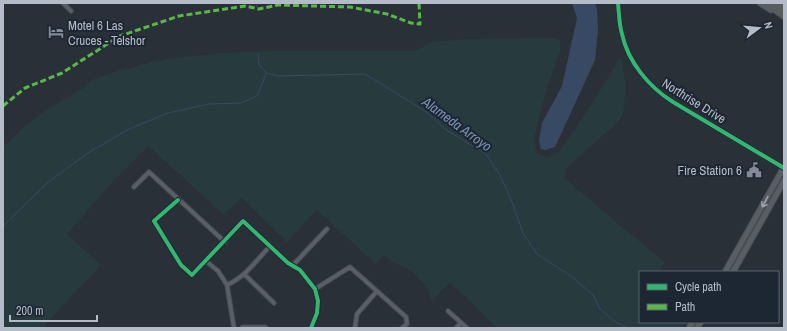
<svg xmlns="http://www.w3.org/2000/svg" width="787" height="331" viewBox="0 0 787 331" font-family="'Archivo Narrow',sans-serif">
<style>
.green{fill:#273a3e}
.water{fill:#384963}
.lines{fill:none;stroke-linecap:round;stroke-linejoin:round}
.stream{stroke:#384963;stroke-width:1}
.minor-casing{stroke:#484c53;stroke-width:5.5}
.tertiary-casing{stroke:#484c53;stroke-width:6}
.secondary-casing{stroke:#484c53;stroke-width:7}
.motorway-casing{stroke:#474c53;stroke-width:8}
.minor{stroke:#5a5e66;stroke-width:3.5}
.tertiary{stroke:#5a5e66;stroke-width:4.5}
.secondary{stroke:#595d64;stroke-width:5}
.motorway{stroke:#5a5d60;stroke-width:6}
.quiet{stroke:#58b947;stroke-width:3;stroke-dasharray:6 3;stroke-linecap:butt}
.cycleway-casing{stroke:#1d2633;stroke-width:6}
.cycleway{stroke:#33b770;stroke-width:4}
.oneway{stroke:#9da4b0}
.labels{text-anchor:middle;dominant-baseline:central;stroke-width:4;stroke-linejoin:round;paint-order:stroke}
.poi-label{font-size:13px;fill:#b4bcc9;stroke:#1d2633;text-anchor:start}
.street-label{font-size:13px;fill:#b4bcc9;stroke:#1d2633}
.water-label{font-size:14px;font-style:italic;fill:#7c92b1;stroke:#1d2633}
</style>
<rect width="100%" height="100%" fill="#2a3038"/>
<path class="green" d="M516 38H554L560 40V51L546 91 534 139 537 153 547 158 559 152 582 118 610 75 617 61 620 58 622 61 626 87 623 115 615 125 566 168 564 178 665 263 658 272H640V322H686L682 328H497L450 282 432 301 426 286 412 271 397 264 383 255 376 264 317 210 287 242 242 198 223 214 148 146 111 183 67 234 101 265 42 328H3V147L24 127 50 108 83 88 92 80 118 71 166 59 221 53 266 51H415L432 42 467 39Z"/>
<path class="water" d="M572 3H595L597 10 598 31 595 60 555 147 545 150 541 149 539 141 542 123 562 86 577 18Z"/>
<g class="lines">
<path class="stream" d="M257 8V3
M258 54 259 64 266 73 278 76 364 74 375 80 428 113 445 129 486 154 500 175 512 202 523 233 537 254 571 276 594 296 599 308 614 321 627 328
M3 226 47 183 88 153 127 130 168 113 209 104 241 103 257 96 266 74"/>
<g class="minor-casing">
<path id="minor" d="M63 3 71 11
M134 187 149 172 225 242
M178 200 154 221 181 265 192 275 243 221 288 263 300 270 315 289 318 301 317 313 311 328
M206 261 218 271 227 285 234 328
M293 265 327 229
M244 274 274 303
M227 285C245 277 257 260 270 246
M315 289 350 267 406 317 407 324 402 328
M448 311 467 328
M355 328 357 314 377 291
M456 328 461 323"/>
</g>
<g class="tertiary-casing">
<path id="tertiary" d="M618 3C619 13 619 24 622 34 628 62 649 87 673 102L784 168"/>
</g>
<g class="secondary-casing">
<path id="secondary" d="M760 3 771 10
M725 272 784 167
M733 272 784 181
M243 328H265
M689 328 693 322
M697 328 701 322"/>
</g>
<g class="motorway-casing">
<path id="motorway" d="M766 3 784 16
M773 3 784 9"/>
</g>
<use href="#minor" class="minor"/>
<use href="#tertiary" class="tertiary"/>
<use href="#secondary" class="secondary"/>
<use href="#motorway" class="motorway"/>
<path class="quiet" d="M3 106 25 88 62 73 120 36 179 16 245 6 259 9 278 5 350 7 387 14 411 23 420 24 419 3"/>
<g class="cycleway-casing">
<path id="cycleway" d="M618 3C619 13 619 24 622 34 628 62 649 87 673 102L784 168
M178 200 154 221 181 265 192 275 243 221 288 263 300 270 315 289 318 301 317 313 311 328"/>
</g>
<use href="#cycleway" class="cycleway"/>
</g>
<defs><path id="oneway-shaft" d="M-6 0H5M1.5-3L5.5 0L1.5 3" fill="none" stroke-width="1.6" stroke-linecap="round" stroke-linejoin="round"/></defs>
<use class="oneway" href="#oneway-shaft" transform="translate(765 202) rotate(118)"/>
<defs>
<g id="hotel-bare" transform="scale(1.2)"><path d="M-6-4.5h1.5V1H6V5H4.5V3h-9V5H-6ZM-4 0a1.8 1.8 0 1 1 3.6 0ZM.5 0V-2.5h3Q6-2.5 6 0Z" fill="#848b96" stroke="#1d2633" stroke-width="2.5" paint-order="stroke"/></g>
<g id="civic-bare" transform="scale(1.2)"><path d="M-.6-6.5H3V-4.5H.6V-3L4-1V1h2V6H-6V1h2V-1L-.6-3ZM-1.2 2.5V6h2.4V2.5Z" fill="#848b96" stroke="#1d2633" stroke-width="2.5" paint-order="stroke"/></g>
</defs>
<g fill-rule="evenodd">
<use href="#hotel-bare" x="56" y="32"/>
<use href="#civic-bare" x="754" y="170"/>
</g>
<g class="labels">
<g class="poi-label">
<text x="68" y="25">Motel 6 Las<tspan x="68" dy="15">Cruces - Telshor</tspan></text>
<text x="742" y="170" text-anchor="end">Fire Station 6</text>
</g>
<g class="street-label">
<text transform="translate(694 101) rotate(32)">Northrise Drive</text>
</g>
<g class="water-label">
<text transform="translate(457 124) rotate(36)">Alameda Arroyo</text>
</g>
</g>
<rect width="787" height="331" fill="none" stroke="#b4bcc9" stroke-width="8"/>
<rect x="639" y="271" width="140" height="52" fill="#1d2633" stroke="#59626f"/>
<rect x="647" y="284" width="20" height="6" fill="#33b770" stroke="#59626f"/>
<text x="675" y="291" font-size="12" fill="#b4bcc9">Cycle path</text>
<rect x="647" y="304" width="20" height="6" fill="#58b947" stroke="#59626f"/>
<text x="675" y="311" font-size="12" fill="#b4bcc9">Path</text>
<g transform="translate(759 28) rotate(74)" stroke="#1d2633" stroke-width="3" paint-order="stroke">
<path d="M0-3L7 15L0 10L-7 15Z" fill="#b4bcc9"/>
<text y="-6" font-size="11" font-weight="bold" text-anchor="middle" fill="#b4bcc9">N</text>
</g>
<path d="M10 315v6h87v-6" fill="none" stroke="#b4bcc9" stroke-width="2"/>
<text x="16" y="315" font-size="12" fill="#b4bcc9" stroke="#1d2633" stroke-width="3" paint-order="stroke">200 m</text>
</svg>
